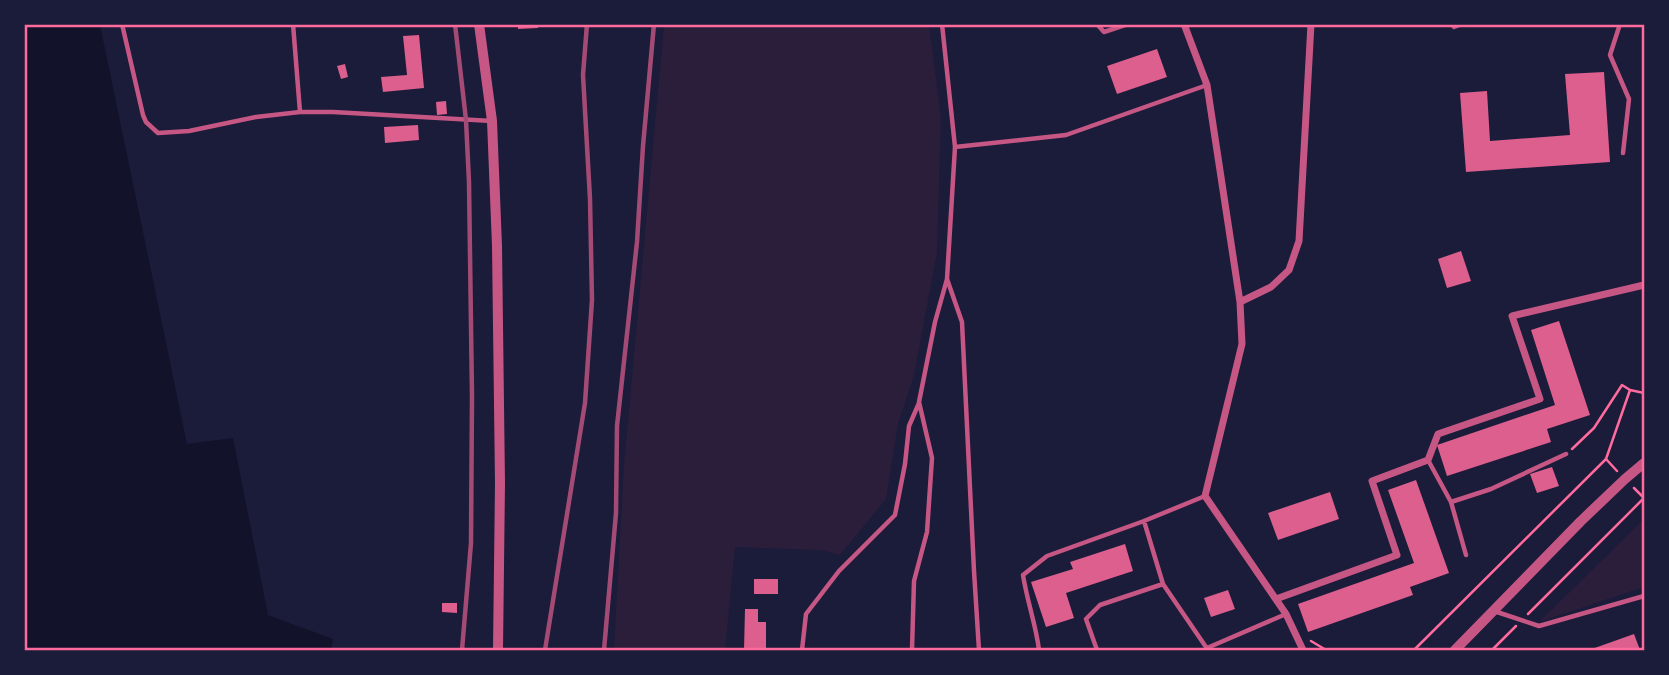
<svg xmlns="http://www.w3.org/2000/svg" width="1669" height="675" viewBox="0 0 1669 675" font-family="'Roboto Condensed',sans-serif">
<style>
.green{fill:#2a1e3b}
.water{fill:#12122b}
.building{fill:#dd5f8e}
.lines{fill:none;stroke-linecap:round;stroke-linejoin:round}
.path{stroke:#ff6b9d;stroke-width:2.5}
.service{stroke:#c65784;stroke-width:4.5}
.minor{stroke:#c65784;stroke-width:7}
.tertiary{stroke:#c65784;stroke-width:10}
.rail{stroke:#a44b75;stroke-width:4.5}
.neatline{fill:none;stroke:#ff6b9d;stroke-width:2.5}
</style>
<rect width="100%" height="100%" fill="#1b1b3a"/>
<path class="green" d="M664 25H929L941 117 937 252 914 375 898 424 886 499 840 555 820 550 735 547 725 650H614L624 465Z
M1644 519V587L1539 622Z"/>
<path class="water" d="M24 25H100L187 444 233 438 268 615 333 639 331 650H25Z"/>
<path class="building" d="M518 24H538V28L518 29Z
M419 35 424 88 383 92 381 77 407 75 403 36Z
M1157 49 1167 77 1117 94 1107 66Z
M345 64 348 77 341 79 337 66Z
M1604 72 1610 162 1466 172 1460 93 1487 91 1490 141 1570 135 1565 74Z
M446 101 447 114 437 115 436 102Z
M418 125 419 140 385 143 384 127Z
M1461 251 1471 281 1447 288 1438 259Z
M1559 321 1590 415 1547 429 1551 442 1447 476 1437 445 1555 405 1531 330Z
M1552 467 1559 486 1537 493 1530 474Z
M1416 480 1449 573 1410 587 1413 595 1308 632 1298 604 1414 563 1388 490Z
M1330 492 1339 519 1278 540 1268 513Z
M1125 544 1133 571 1066 593 1074 618 1046 627 1031 582 1073 569 1070 562Z
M754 579H778V594H754Z
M1228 590 1235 609 1211 617 1204 598Z
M442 603H457V613L442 612Z
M745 609H758V622H766V650H744Z
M1634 634 1640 650H1589Z"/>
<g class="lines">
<path class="path" d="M1572 449 1594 428 1622 385 1630 390
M1606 459 1630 390 1644 393
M1528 614 1644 498 1634 488
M1311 641 1326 650
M1414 650 1606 459 1617 471
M1492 650 1516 626"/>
<path class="service" d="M122 24 143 115 146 122 158 133 189 131 256 117 300 112H333L492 121
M293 24 300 112
M942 24 955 147 947 279 962 322 974 571 979 650
M1097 24 1104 32 1128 24
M1452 24 1454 27 1462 24
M1620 24 1610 55 1629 99 1623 153
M955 147 1066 135 1207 85
M1428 460 1451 502 1466 555
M1451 502 1491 489 1566 454
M1144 521 1163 584 1208 650
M1494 611 1539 626 1644 596
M1207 648 1286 614
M802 650 806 614 839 571 895 515 905 464 909 426 919 403
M912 650 914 581 927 532 932 458 919 402 935 322 947 279
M1039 650C1036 625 1027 601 1023 575L1047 556 1144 521 1205 496
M1097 650 1086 619 1100 605 1163 584"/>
<path class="minor" d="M1184 24 1207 85 1240 302 1242 344 1205 496 1286 614 1303 650
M1240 302 1271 287 1289 270 1299 241 1311 24
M1276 599 1397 555 1372 481 1428 460 1438 434 1540 399 1512 316 1644 285"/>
<path class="tertiary" d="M479 24 492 121 497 246 500 483 498 650
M1455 650 1581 521 1625 479 1644 463"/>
<path class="rail" d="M455 24 466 120 469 182 472 396 471 543 462 650
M545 650 585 403 592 300 590 199 583 75 587 24
M604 650 616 513 617 426 637 242 643 146 654 24"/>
</g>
<rect width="1669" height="675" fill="none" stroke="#1b1b3a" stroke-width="52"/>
<rect x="26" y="26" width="1617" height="623" class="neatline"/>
</svg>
